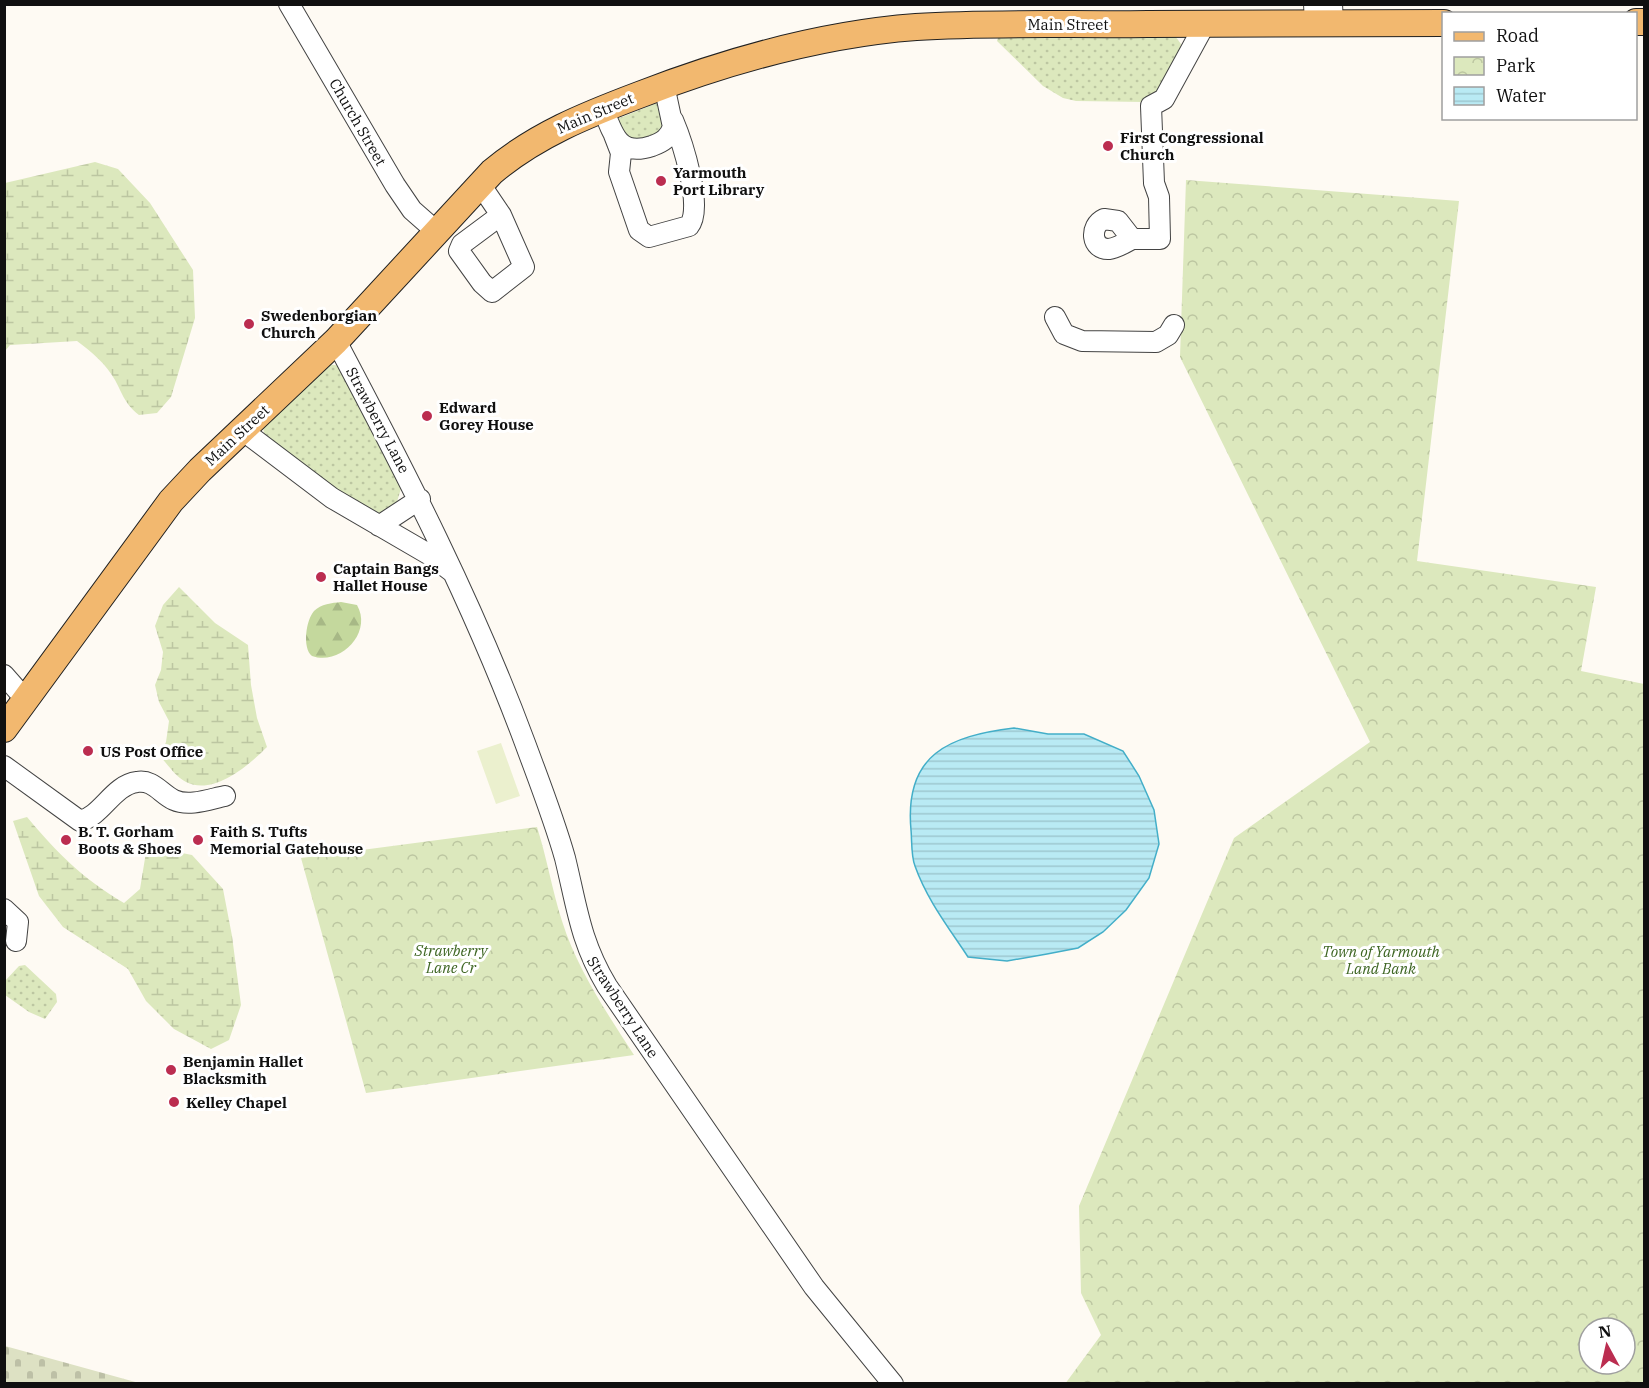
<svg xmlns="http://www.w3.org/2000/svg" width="1649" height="1388" viewBox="0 0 1649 1388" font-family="'IBM Plex Serif',serif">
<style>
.grass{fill:url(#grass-dots)}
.forest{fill:url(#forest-firs)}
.wetland{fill:url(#wetland-marsh)}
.cemetery{fill:url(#cemetery-stones)}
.park{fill:url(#park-crowns);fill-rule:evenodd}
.pitch{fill:#ebf0ce}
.water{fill:url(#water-rules);stroke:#43aec8;stroke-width:1.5}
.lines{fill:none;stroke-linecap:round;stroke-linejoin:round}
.minor-casing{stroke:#434343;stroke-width:22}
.major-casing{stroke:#212121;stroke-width:28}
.minor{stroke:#fff;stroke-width:20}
.major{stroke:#f2b86f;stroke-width:26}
.poi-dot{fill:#bb2d50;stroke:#fff;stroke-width:2}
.labels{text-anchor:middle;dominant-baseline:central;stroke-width:6;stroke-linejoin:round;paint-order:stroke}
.street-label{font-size:15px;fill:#101010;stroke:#fff}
.poi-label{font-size:15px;font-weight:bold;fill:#101010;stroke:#fff;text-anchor:start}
.park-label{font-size:15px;font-style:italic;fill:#3d6522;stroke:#fff}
</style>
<defs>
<pattern id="grass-dots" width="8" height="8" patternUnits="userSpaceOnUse" patternTransform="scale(1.5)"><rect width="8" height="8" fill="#dce8bd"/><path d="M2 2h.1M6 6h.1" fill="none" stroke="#bcc6a1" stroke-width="1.8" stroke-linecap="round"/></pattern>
<pattern id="forest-firs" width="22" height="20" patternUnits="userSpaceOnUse" patternTransform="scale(1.5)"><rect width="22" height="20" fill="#c4d89d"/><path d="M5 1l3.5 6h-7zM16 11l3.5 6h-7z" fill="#a7b886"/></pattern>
<pattern id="wetland-marsh" width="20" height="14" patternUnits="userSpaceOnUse" patternTransform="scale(1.5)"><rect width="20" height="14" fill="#dce8bd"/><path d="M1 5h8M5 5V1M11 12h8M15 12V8" fill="none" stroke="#bcc6a1"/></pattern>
<pattern id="cemetery-stones" width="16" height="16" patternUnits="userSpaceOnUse" patternTransform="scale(1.5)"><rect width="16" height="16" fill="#dde1c3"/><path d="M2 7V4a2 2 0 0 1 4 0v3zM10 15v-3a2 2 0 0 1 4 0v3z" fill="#bdc0a6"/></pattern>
<pattern id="park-crowns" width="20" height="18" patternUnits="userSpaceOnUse" patternTransform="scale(1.5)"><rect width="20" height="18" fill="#dce8bd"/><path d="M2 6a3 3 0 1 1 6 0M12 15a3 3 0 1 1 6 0" fill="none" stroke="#bcc6a1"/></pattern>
<pattern id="water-rules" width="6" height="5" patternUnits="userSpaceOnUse" patternTransform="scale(1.5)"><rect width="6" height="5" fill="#b9eaf4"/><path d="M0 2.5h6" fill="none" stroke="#9ec8d0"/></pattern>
</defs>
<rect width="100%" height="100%" fill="#fefaf3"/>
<path class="grass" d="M1175 36 1181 44 1180 49 1158 91 1144 102 1076 101 1063 98 1043 86 997 41 998 37Z
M657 103 663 106V129L654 140 626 139 617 119Z
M328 364 340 366 403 482 396 505 382 513 365 512 264 434 263 425Z
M25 965 56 994 57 1002 45 1019 29 1012 5 995V981L19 966Z"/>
<path class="forest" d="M341 602 357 605C373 633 340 666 312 656 302 648 306 620 314 611 321 604 332 603 341 602Z"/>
<path class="wetland" d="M95 162 118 169 150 203 193 270 195 318 171 397 157 413 139 415C125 404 123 395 115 380 106 364 92 352 77 341L10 345 5 351V183Z
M179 587 215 623 248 645 251 685 257 718 267 747C249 765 214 796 186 782 176 777 168 765 160 756L166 742 169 721 159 702 155 685 161 670 163 652 155 626 163 605Z
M27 817C59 855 81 877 124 903L140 889 147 846 192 855 223 889 232 936 241 1005 229 1040 211 1049 174 1029 146 1001 128 969 63 927 39 896 13 821Z"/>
<path class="cemetery" d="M4 1346H5L139 1383H5Z"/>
<path class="park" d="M1186 180 1459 201 1417 561 1596 587 1581 671 1644 684V1383L1065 1384 1101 1335 1081 1293 1079 1206 1234 838 1370 742 1180 357ZM1589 1328H1625V1364H1589Z
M537 827C547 858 552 890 562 921 577 969 607 1013 634 1055L366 1093 301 858Z"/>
<path class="pitch" d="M501 743 520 796 496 804 477 751Z"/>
<path class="water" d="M1014 728 1048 734H1084L1123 751 1139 776 1154 810 1159 844 1149 878 1126 910 1103 932 1078 948 1047 954 1007 961 968 957C949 928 927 900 915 866 911 856 912 841 911 830 904 754 949 736 1014 728Z"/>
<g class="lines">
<g class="minor-casing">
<path id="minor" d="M289 4 395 185 412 210 437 232
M1314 4 1315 23
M1332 4 1333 23
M603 108C613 135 619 157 652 146 663 142 669 138 673 127L664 85
M614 135 621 153 619 172 639 230 649 237 689 226C704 208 682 141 673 120
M480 184 501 215 524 267 492 292 482 283 459 251 462 244 501 215
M1104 219 1118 221 1132 239C1125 243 1117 248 1109 249 1091 250 1089 226 1104 219Z
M1132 239H1160L1159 197 1154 183 1151 106 1164 99 1205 24
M1055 317 1064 334 1082 341 1156 342 1168 335 1174 325
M336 341C406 473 473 603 525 743 539 781 554 819 565 858 577 907 580 941 607 986L814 1287 893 1384
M242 430 332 498 430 555 451 571
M379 526 420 499
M4 675 26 700
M4 766 80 821C102 816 113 785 137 782 153 779 161 794 174 800 189 807 210 799 225 796
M4 909 18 922 16 941"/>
</g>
<g class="major-casing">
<path id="major" d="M1636 22H1644
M4 729 171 501 200 470 336 341 492 172C536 135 586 115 639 95 727 61 822 34 916 27 993 22 1071 25 1148 24 1246 24 1345 23 1444 23"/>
</g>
<use href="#minor" class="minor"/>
<use href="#major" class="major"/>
</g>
<g class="poi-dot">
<circle cx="1108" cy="146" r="6"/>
<circle cx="661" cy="181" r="6"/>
<circle cx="249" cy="324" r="6"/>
<circle cx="427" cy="416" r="6"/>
<circle cx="321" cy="577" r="6"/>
<circle cx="88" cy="751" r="6"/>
<circle cx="66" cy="840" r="6"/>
<circle cx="198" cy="840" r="6"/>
<circle cx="171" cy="1070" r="6"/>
<circle cx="174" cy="1102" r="6"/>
</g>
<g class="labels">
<g class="street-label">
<text x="1068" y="24">Main Street</text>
<text transform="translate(595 113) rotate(-23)">Main Street</text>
<text transform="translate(358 122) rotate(60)">Church Street</text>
<text transform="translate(378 420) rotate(62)">Strawberry Lane</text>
<text transform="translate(237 435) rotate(-43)">Main Street</text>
<text transform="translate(623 1007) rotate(57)">Strawberry Lane</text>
</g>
<g class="poi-label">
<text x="1120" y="137">First Congressional<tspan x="1120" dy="17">Church</tspan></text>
<text x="673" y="172">Yarmouth<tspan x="673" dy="17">Port Library</tspan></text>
<text x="261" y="315">Swedenborgian<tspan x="261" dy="17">Church</tspan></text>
<text x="439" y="407">Edward<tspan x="439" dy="17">Gorey House</tspan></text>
<text x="333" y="568">Captain Bangs<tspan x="333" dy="17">Hallet House</tspan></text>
<text x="100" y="751">US Post Office</text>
<text x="78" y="831">B. T. Gorham<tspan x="78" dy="17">Boots &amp; Shoes</tspan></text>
<text x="210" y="831">Faith S. Tufts<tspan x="210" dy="17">Memorial Gatehouse</tspan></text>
<text x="183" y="1061">Benjamin Hallet<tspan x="183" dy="17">Blacksmith</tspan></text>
<text x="186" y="1102">Kelley Chapel</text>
</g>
<g class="park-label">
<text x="451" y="950">Strawberry<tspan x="451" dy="17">Lane Cr</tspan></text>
<text x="1381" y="951">Town of Yarmouth<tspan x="1381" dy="17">Land Bank</tspan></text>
</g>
</g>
<rect width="1649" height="1388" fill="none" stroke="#101010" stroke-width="12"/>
<rect x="1442" y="12" width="195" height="108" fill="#ffffff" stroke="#9f9f9f" stroke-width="1.5"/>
<rect x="1454" y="32" width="30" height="9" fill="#f2b86f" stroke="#9f9f9f" stroke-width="1.5"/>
<text x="1496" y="42" font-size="18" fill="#101010">Road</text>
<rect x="1454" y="57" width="30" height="18" fill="url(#park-crowns)" stroke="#9f9f9f" stroke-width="1.5"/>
<text x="1496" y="72" font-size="18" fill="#101010">Park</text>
<rect x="1454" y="87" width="30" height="18" fill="url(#water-rules)" stroke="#9f9f9f" stroke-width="1.5"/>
<text x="1496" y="102" font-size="18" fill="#101010">Water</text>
<g transform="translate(1607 1346) rotate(352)"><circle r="28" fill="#ffffff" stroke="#9f9f9f" stroke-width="1.5"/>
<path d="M0-4.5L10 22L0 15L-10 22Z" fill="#bb2d50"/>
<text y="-9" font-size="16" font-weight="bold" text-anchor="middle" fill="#101010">N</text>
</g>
</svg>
